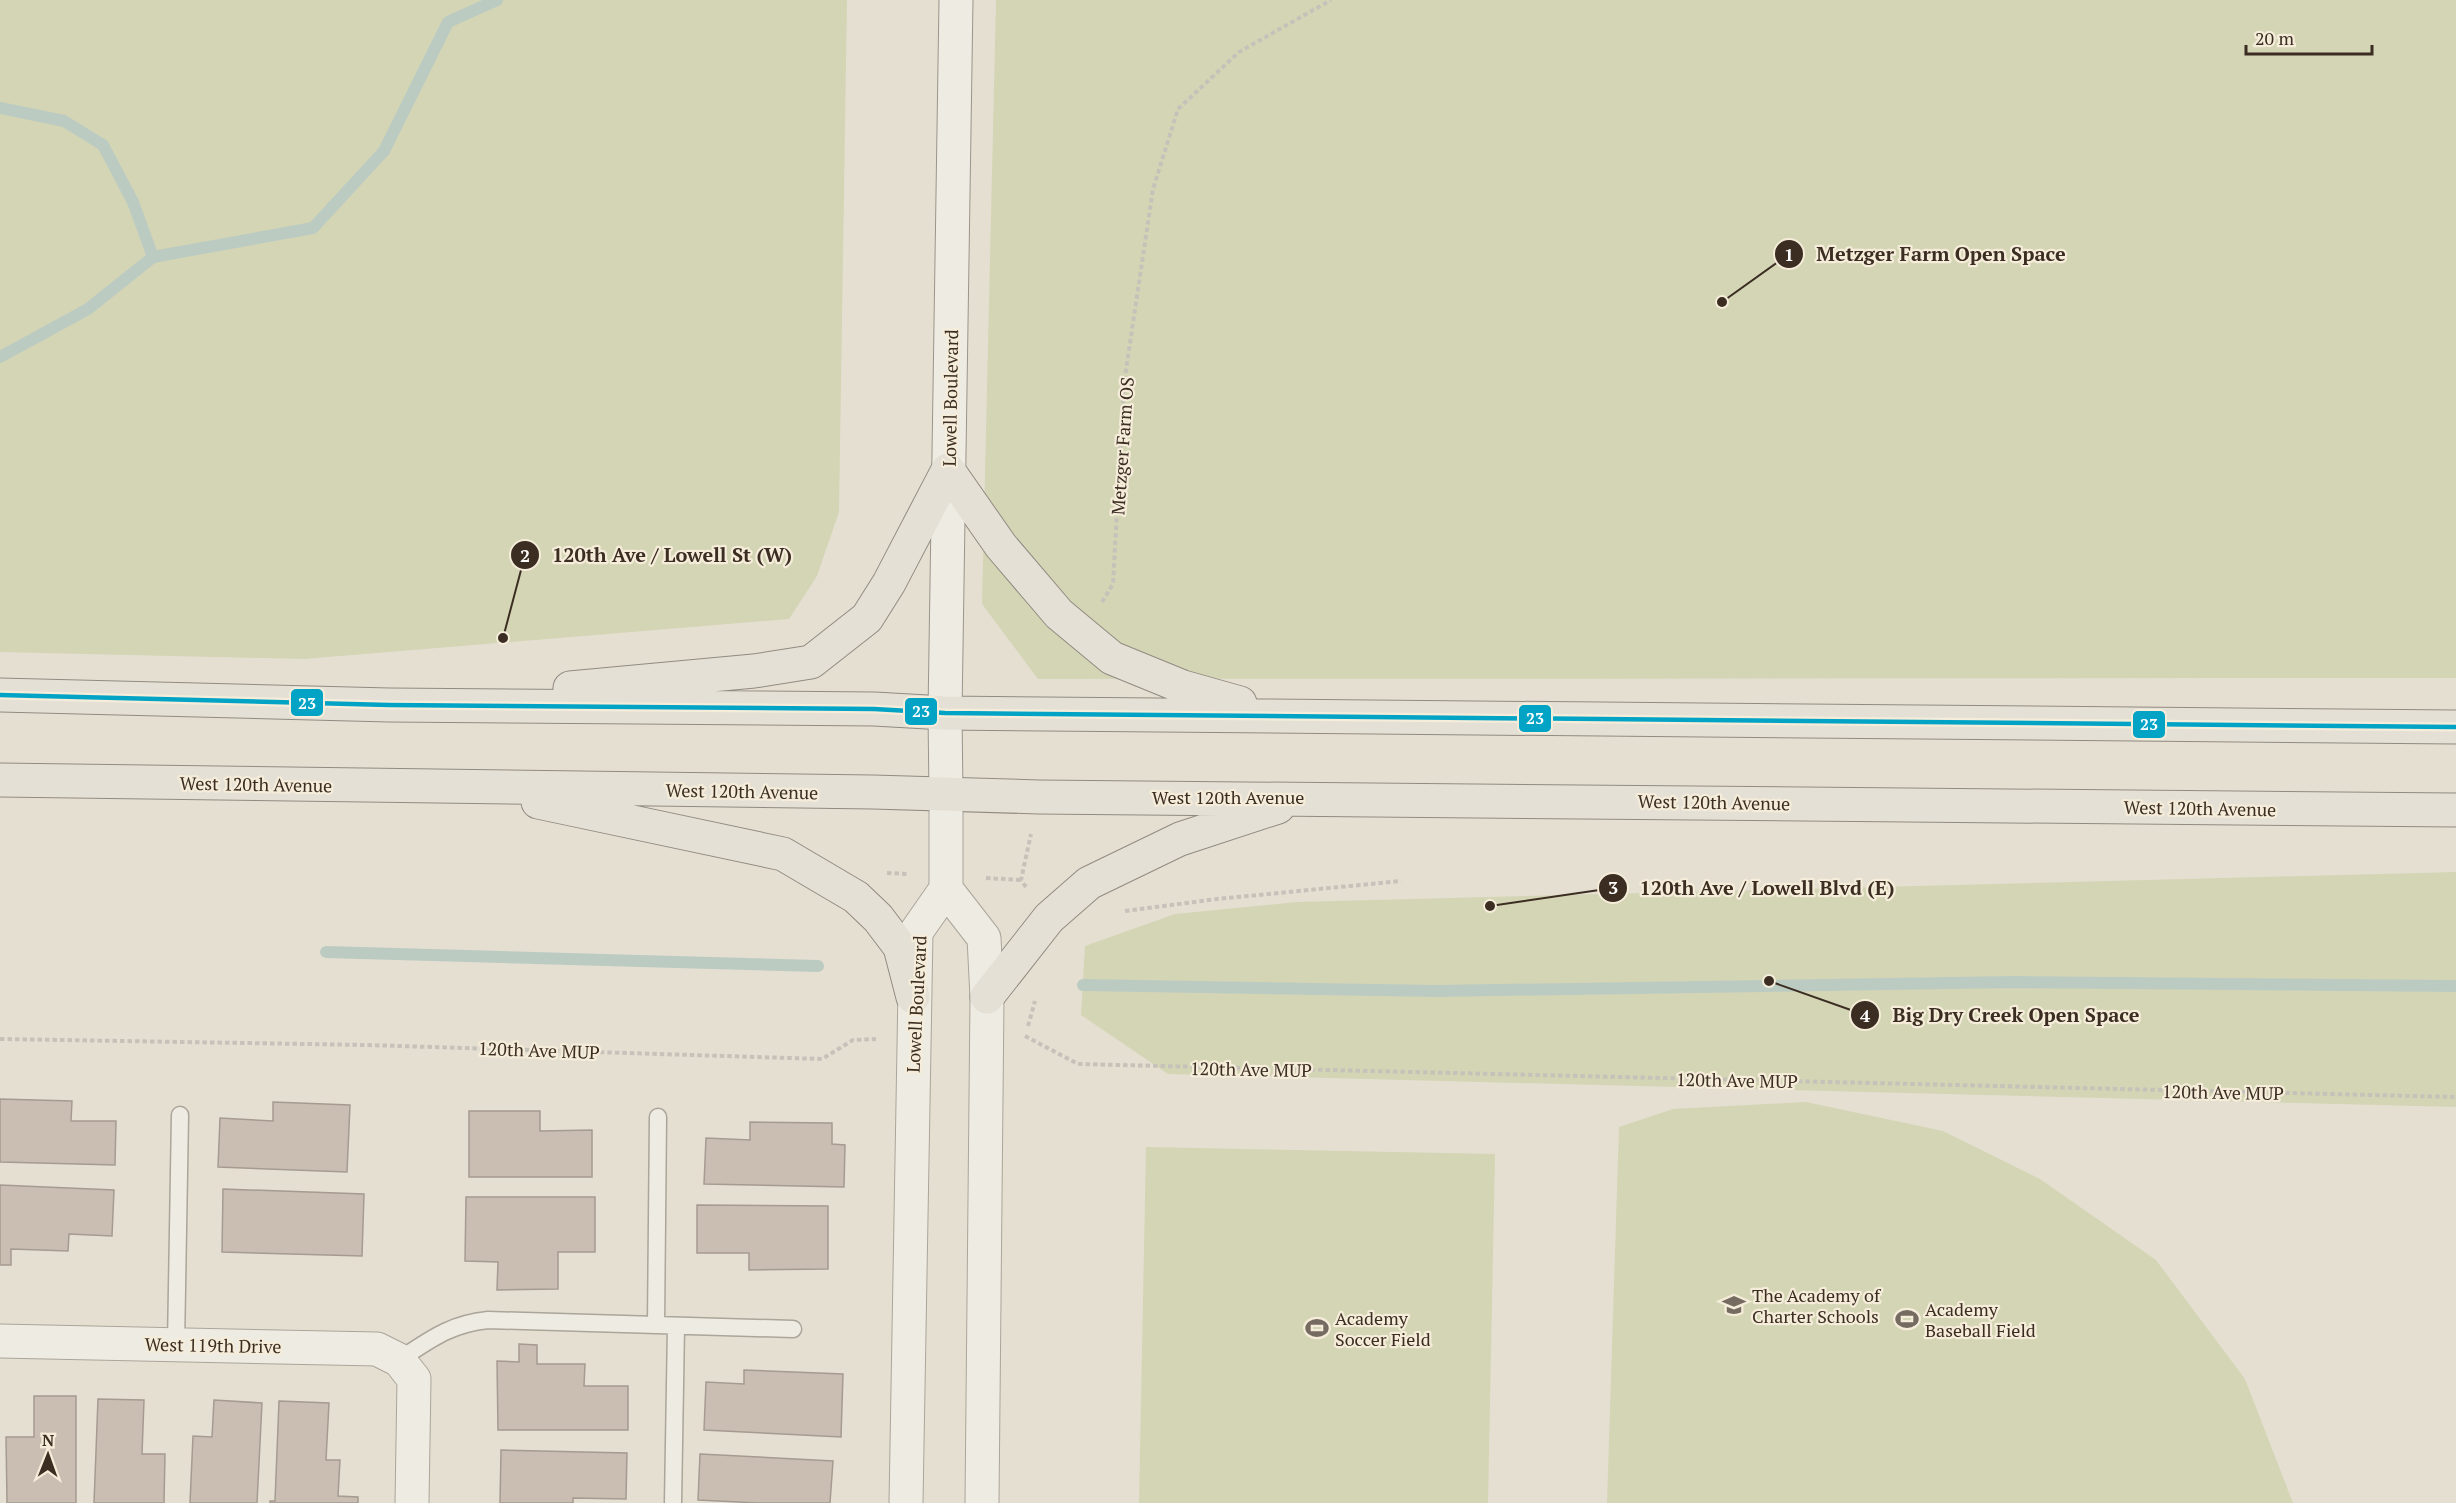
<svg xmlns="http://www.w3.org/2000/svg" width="2456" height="1503" viewBox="0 0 2456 1503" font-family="'PT Serif',serif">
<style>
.green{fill:#d4d5b5}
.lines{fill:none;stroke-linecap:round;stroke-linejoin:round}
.stream{stroke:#bccbc2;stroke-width:12}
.building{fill:#cabeb3;stroke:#a69b91;stroke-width:1.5}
.lane-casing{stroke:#aba59a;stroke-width:19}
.street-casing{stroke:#aba59a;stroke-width:35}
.secondary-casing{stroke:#9b948a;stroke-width:35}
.primary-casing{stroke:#918a81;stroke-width:35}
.path{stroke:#c6c2ba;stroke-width:4;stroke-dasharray:4.5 3;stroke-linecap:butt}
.lane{stroke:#eeebe3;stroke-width:16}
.street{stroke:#eeebe3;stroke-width:33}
.secondary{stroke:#eeebe3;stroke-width:33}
.primary{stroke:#e5e0d5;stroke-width:33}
.bus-1-casing{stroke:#f5edda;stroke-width:9}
.bus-1{stroke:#03a3c5;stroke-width:4.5}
.labels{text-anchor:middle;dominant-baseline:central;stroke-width:4.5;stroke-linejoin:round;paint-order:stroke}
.street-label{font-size:18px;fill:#3b2d22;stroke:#f5edda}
.poi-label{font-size:18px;fill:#3b2d22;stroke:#f5edda;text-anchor:start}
.leader{fill:none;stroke:#3b2d22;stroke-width:2}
.callout-dot{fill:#3b2d22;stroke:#f5edda;stroke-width:2}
.mark-label{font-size:18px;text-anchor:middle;font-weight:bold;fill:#fff}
.callout-label{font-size:20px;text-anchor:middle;font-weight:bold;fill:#3b2d22;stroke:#f5edda;stroke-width:4.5;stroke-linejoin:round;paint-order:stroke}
.line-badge{stroke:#f5edda;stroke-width:2}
.badge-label{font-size:16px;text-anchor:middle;font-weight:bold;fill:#fff}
</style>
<rect width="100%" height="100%" fill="#e5dfd2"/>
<path class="green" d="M0 0H847L839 512 817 576 789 619 304 659 0 652Z
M996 0H2456V678L1038 679 982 604Z
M2456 872V1107L1168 1074 1081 1015 1085 946 1175 914 1297 902Z
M1806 1102 1943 1131 2040 1179 2156 1260 2245 1379 2293 1503H1607L1619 1127 1673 1109Z
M1146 1147 1495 1154 1488 1503H1139Z"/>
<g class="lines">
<path class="stream" d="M0 108 64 121 103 145 133 202 153 257
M0 357 88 309 153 257 313 228 384 151 448 22 497 0
M326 952 818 966
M1083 985 1437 991 2014 982 2456 986"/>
</g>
<path class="building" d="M0 1099 72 1101 71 1121H116L115 1165 0 1162Z
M273 1102 350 1105 347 1172 218 1167 220 1118 273 1121Z
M469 1111H540V1131L592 1130V1177H469Z
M750 1122 832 1123V1144L845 1145 844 1187 704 1184 706 1138 750 1140Z
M0 1185 114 1190 112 1236 69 1234 68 1251 11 1249V1265H0Z
M223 1189 364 1194 362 1256 222 1252Z
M466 1197H595V1252H558V1289L497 1290 498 1262 465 1261Z
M697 1205 828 1206V1269L749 1270V1253H697Z
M519 1344 537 1345V1364H585L584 1386H628V1430H498L497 1361 519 1362Z
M744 1370 843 1374 841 1437 704 1430 706 1382 744 1384Z
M34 1396H76V1503H7L6 1437H34Z
M98 1399 144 1400 142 1454H165L164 1503H94Z
M214 1400 262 1403 257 1503H190L193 1436 212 1437Z
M279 1401 329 1403 326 1460H340L338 1496 358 1497V1503H270V1501H275Z
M501 1450 627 1453 626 1499 573 1498V1503H500Z
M700 1454 833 1461 830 1503H758L698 1500Z"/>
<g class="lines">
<g class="lane-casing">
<path id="lane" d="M656 1325 658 1117
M176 1345 180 1115
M399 1360C431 1339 450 1324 488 1320L793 1329
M673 1503 676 1326"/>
</g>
<g class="street-casing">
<path id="street" d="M946 795V889
M946 889 984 938 987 997 982 1503
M0 1341 377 1349 399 1360 414 1379 412 1503
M906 1503 916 932 946 889"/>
</g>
<g class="secondary-casing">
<path id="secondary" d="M946 795 945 713 956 0"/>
</g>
<g class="primary-casing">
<path id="primary" d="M570 688 754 671 811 662 867 618 889 583 948 470 1001 546 1059 614 1112 658 1183 687 1240 703
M0 695 389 705 874 709 945 713 2456 727
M0 780 873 792 1039 797 2456 810
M538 802 783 854 856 897 878 918 900 947 913 997
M987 997 1049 918 1089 883 1180 839 1278 807"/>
</g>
<path class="path" d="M1102 602 1113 584 1124 383 1153 189 1178 109 1239 52 1331 0
M887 873 909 874
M986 878 1021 880
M1026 887 1021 880 1031 834
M1125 911 1217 899 1401 881
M1028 1026 1035 1001
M1025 1036 1078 1064 2456 1097
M0 1039 367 1045 822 1059 853 1040 876 1039"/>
<use href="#lane" class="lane"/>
<use href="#street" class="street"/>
<use href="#secondary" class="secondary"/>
<use href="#primary" class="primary"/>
<g class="bus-1-casing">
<path id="bus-1" d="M0 695 389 705 874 709 945 713 2456 727"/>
</g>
<use href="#bus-1" class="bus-1"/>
</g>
<defs>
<g id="school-bare" transform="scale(1.8)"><path d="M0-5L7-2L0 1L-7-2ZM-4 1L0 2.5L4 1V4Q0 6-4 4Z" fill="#766b60" stroke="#f5edda" stroke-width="2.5" paint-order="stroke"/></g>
<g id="stadium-bare" transform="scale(1.8)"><path d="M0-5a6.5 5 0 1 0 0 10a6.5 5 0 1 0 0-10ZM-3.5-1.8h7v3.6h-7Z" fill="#766b60" stroke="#f5edda" stroke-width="2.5" paint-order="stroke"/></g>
</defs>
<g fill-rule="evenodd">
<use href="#school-bare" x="1734" y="1305"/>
<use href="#stadium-bare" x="1907" y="1319"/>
<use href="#stadium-bare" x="1317" y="1328"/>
</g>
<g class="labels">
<g class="street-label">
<text transform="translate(950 398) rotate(-89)">Lowell Boulevard</text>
<text transform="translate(1122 446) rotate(-86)">Metzger Farm OS</text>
<text transform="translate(256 784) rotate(1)">West 120th Avenue</text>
<text transform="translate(742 791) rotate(1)">West 120th Avenue</text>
<text x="1228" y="797">West 120th Avenue</text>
<text transform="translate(1714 802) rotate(1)">West 120th Avenue</text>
<text transform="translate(2200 808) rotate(1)">West 120th Avenue</text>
<text transform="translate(916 1004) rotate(-87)">Lowell Boulevard</text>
<text transform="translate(539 1050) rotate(2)">120th Ave MUP</text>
<text transform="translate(1251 1069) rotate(1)">120th Ave MUP</text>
<text transform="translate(1737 1080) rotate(1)">120th Ave MUP</text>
<text transform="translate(2223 1092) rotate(1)">120th Ave MUP</text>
<text transform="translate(213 1345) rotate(1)">West 119th Drive</text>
</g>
<g class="poi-label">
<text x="1752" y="1295">The Academy of<tspan x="1752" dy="21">Charter Schools</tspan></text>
<text x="1925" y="1309">Academy<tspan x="1925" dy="21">Baseball Field</tspan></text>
<text x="1335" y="1318">Academy<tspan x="1335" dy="21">Soccer Field</tspan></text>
</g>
</g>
<path class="leader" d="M1722 302L1789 254M503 638L525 555M1490 906L1613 888M1769 981L1865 1015"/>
<g class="callout-dot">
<circle cx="1722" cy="302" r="6"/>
<circle cx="503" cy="638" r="6"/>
<circle cx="1490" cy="906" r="6"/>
<circle cx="1769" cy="981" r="6"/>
<circle cx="1789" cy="254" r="15"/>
<circle cx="525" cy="555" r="15"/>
<circle cx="1613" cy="888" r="15"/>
<circle cx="1865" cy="1015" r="15"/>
</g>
<g class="mark-label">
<text x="1789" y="261">1</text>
<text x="525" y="562">2</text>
<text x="1613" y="894">3</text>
<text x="1865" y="1022">4</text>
</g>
<g class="callout-label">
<text x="1941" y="261">Metzger Farm Open Space</text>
<text x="672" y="562">120th Ave / Lowell St (W)</text>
<text x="1767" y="895">120th Ave / Lowell Blvd (E)</text>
<text x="2016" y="1022">Big Dry Creek Open Space</text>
</g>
<g class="line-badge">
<rect x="290" y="688" width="34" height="29" rx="6" fill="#03a3c5"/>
<rect x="904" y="697" width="34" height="29" rx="6" fill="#03a3c5"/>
<rect x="1518" y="704" width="34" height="29" rx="6" fill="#03a3c5"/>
<rect x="2132" y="710" width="34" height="29" rx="6" fill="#03a3c5"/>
</g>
<g class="badge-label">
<text x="307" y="709">23</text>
<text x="921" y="717">23</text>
<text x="1535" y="724">23</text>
<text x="2149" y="730">23</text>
</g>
<g transform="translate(48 1455) rotate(1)" stroke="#f5edda" stroke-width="4.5" paint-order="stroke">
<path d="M0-4.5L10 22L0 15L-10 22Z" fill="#3b2d22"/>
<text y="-9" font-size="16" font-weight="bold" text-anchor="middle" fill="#3b2d22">N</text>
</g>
<path d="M2246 45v9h126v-9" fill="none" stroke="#3b2d22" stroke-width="3"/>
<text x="2255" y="45" font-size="18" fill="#3b2d22" stroke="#f5edda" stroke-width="4.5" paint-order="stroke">20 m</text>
</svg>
